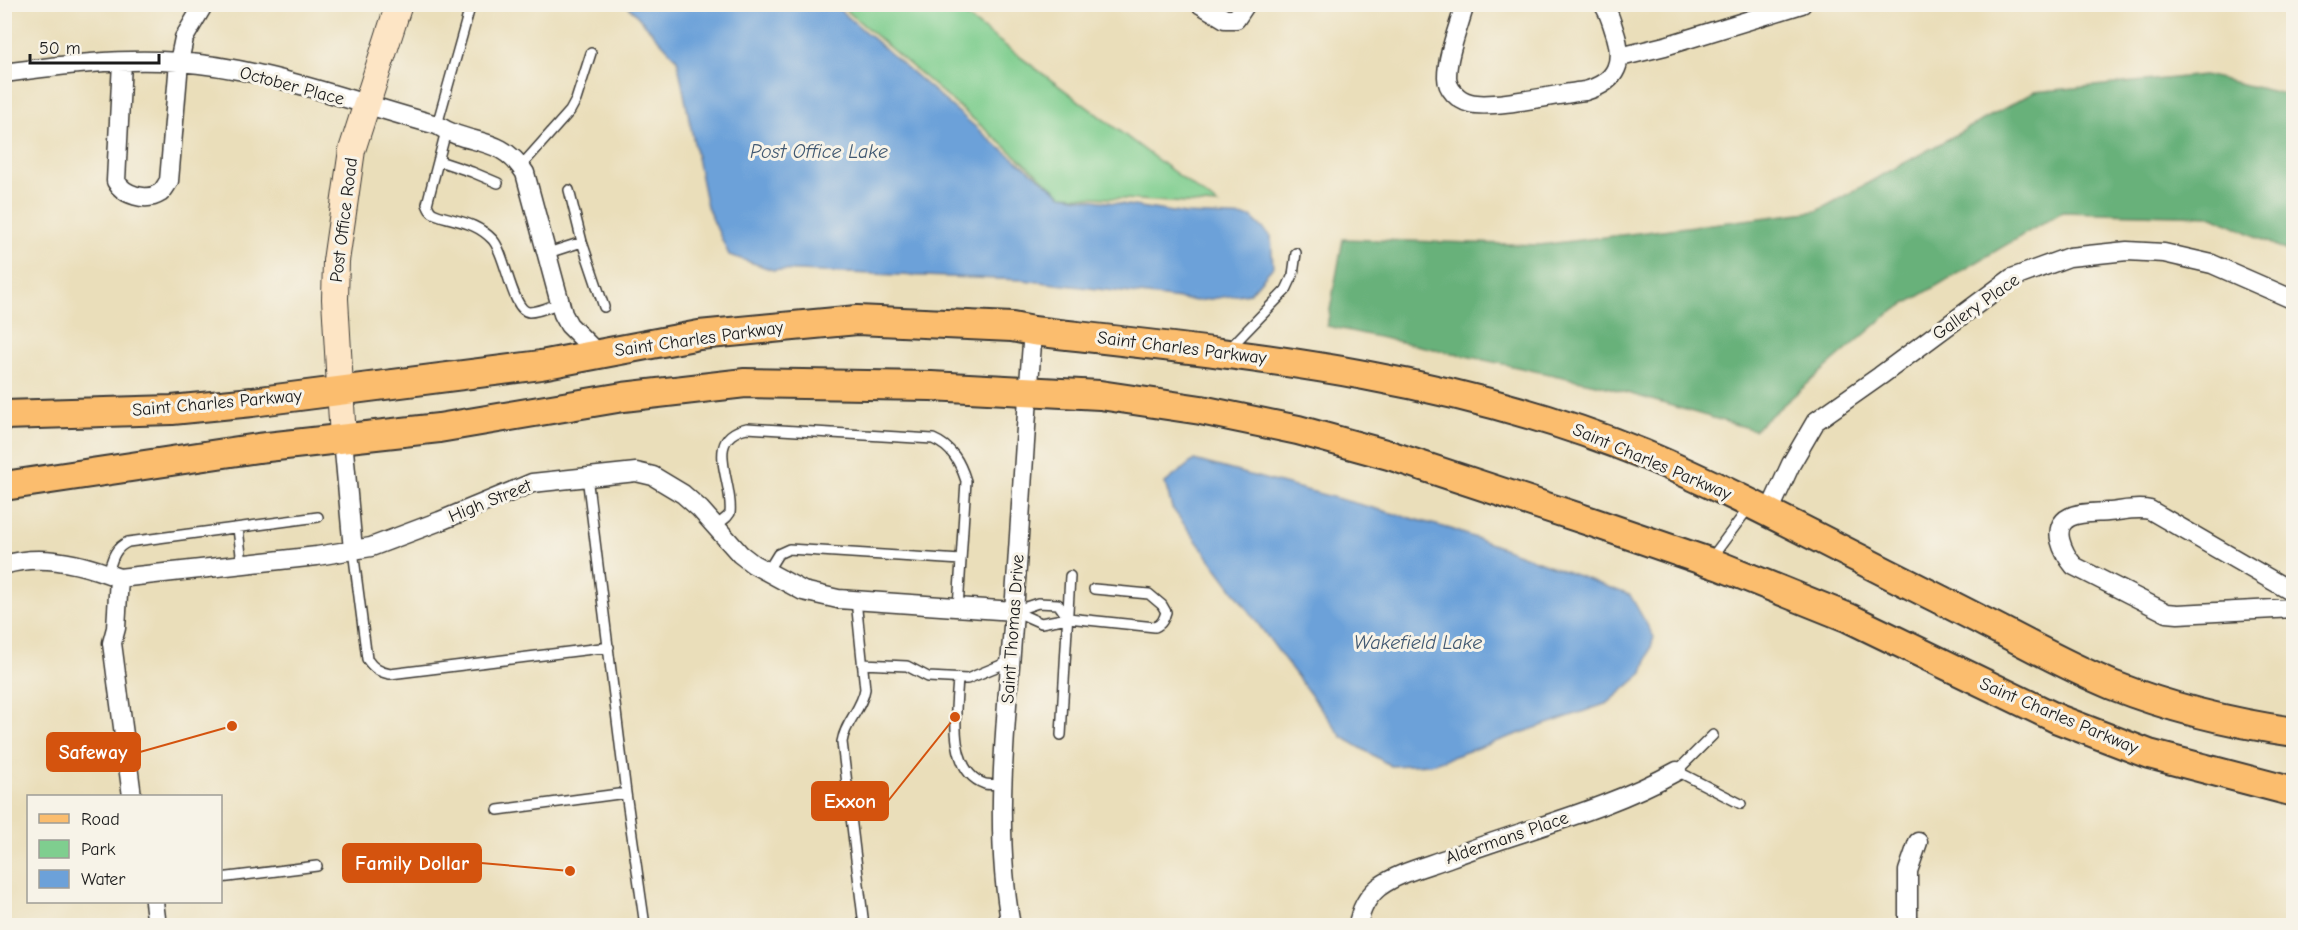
<svg xmlns="http://www.w3.org/2000/svg" width="2298" height="930" viewBox="0 0 2298 930" font-family="'Comic Neue',sans-serif">
<style>
.green{fill:#7fce8f;stroke:#4e7556;stroke-width:1.5}
.forest{fill:#67b17a;stroke:#42664b;stroke-width:1.5}
.water{fill:#6ca1d9;stroke:#445e7a;stroke-width:1.5}
.lines{fill:none;stroke-linecap:round;stroke-linejoin:round}
.lane-casing{stroke:#3b3934;stroke-width:12}
.street-casing{stroke:#3b3934;stroke-width:21}
.secondary-casing{stroke:#3b3934;stroke-width:28}
.primary-casing{stroke:#3b3934;stroke-width:32}
.lane{stroke:#fff;stroke-width:9}
.street{stroke:#fff;stroke-width:18}
.secondary{stroke:#fde5c5;stroke-width:26}
.primary{stroke:#fbbd6e;stroke-width:28}
.labels{text-anchor:middle;dominant-baseline:central;stroke-width:6;stroke-linejoin:round;paint-order:stroke}
.street-label{font-size:18px;fill:#1c1c1c;stroke:#f7f3e8}
.water-label{font-size:20px;font-style:italic;fill:#405871;stroke:#f7f3e8}
.leader{fill:none;stroke:#d4530e;stroke-width:2}
.callout-dot{fill:#d4530e;stroke:#f7f3e8;stroke-width:2}
.callout{fill:#d4530e;stroke:#d4530e;stroke-width:2}
.callout-label{font-size:20px;text-anchor:middle;font-weight:bold;fill:#fff}
</style>
<rect width="100%" height="100%" fill="#f7f3e8"/>
<filter id="ink" filterUnits="userSpaceOnUse"><feTurbulence type="fractalNoise" baseFrequency=".0167" numOctaves="2"/><feDisplacementMap in="SourceGraphic" scale="12" xChannelSelector="R" yChannelSelector="G"/><feConvolveMatrix kernelMatrix="1 2 1 2 8 2 1 2 1" color-interpolation-filters="sRGB"/></filter>
<filter id="wash" filterUnits="userSpaceOnUse"><feTurbulence type="fractalNoise" baseFrequency=".008" numOctaves="4" result="noise"/><feDisplacementMap in="SourceGraphic" scale="24" xChannelSelector="R" yChannelSelector="G"/><feGaussianBlur stdDeviation="1.35" result="paint"/><feColorMatrix in="noise" values="0 0 0 0 0 0 0 0 0 0 0 0 0 0 0 0 0 1.4 0 .05"/><feComposite in="paint" operator="in"/></filter>
<g filter="url(#wash)">
<rect width="100%" height="100%" fill="#eadeba"/>
<path class="green" d="M840 5H951L1218 205 1062 195Z"/>
<path class="forest" d="M2204 75 2293 96V254L2213 216 2062 212 1887 315 1754 430 1600 385 1327 326 1343 239 1540 245 1817 211 2034 92Z"/>
<path class="water" d="M627 5H834L994 143 1062 195 1186 214 1251 217 1271 236 1273 267 1250 293 1197 301 1023 280 773 270 729 255 707 207 677 59Z
M1194 460 1451 529 1630 595 1654 637 1643 673 1608 703 1431 764 1391 766 1342 737 1172 508 1165 483Z"/>
</g>
<g filter="url(#ink)">
<g class="lines">
<g class="lane-casing">
<path id="lane" d="M437 125 471 4
M446 131 427 204C429 209 430 212 435 214 456 222 475 221 493 240 506 255 512 311 529 312 539 312 551 306 560 303
M439 161 472 172 498 183
M521 166 570 111 576 100 591 53
M569 190 582 242 604 307
M548 253 582 242
M1229 349 1286 290 1293 275 1296 253
M587 476 626 793 645 926
M716 526 727 517 730 513C734 482 702 438 747 428L933 439C952 447 960 462 966 481L958 608
M238 528 242 564
M353 550 367 659C373 668 379 672 390 674L609 647
M1710 560 1750 506
M767 572 778 554 789 549 961 560
M108 573C112 560 114 548 128 542L318 517
M856 600 865 689C862 709 845 722 842 742L864 926
M1014 611 1041 623 1068 618 1155 627C1162 624 1164 619 1166 612L1162 605 1149 594 1094 589
M1014 611 1038 603 1058 604 1068 618
M862 664 907 666 928 677 967 679 1011 661
M958 679C956 709 947 771 985 784 990 785 998 784 1003 784
M1061 735 1070 576
M1713 735 1677 771 1741 804
M498 810 626 793
M220 878 317 866"/>
</g>
<g class="street-casing">
<path id="street" d="M1200 4 1225 19H1236L1246 4
M1465 4C1459 26 1447 55 1447 77 1447 89 1458 100 1470 103 1492 109 1558 94 1585 91 1618 82 1625 61 1614 30 1611 21 1609 12 1603 4
M1620 57 1665 46 1802 4
M122 62 116 181C123 195 146 202 160 193 164 190 166 185 169 181L179 62 184 38 204 4
M4 73C62 65 120 58 178 62 263 67 355 103 437 125 470 147 500 134 525 173L563 314 569 325 597 353
M343 439 353 550
M1769 512 1791 464 1816 421 1880 376 2012 278 2069 257 2127 251 2164 253 2212 264 2294 300
M4 565C41 553 84 564 119 578L317 556 371 547 440 521 532 483 636 472 653 476 683 494 700 509 740 554 753 564 803 591 838 599 1014 611
M119 578 116 628 112 643 132 796
M2294 593 2150 510C2137 507 2122 511 2108 512 2096 513 2080 512 2070 517 2049 527 2064 554 2074 566L2167 613 2178 614 2294 608
M154 902 157 926
M1011 926C993 828 1006 725 1013 626 1020 528 1025 430 1033 331
M1358 926C1360 910 1367 897 1379 887 1399 872 1428 866 1451 857 1526 829 1607 810 1677 771
M1908 926V871L1918 842"/>
</g>
<g class="secondary-casing">
<path id="secondary" d="M343 439 335 299 336 261 352 150 399 4"/>
</g>
<g class="primary-casing">
<path id="primary" d="M4 415 172 410 252 402 541 365 699 335 857 320 1012 327 1033 331C1243 355 1445 373 1643 454 1717 485 1789 523 1860 559 1902 581 1944 601 1986 623 2028 644 2068 667 2112 685 2170 708 2232 723 2294 732
M4 486 258 448 439 428 623 397 745 383 931 386 1100 395 1201 410 1298 430 1389 455 1595 523 1720 566 1849 618 2058 719 2149 754 2294 792"/>
</g>
<use href="#lane" class="lane"/>
<use href="#street" class="street"/>
<use href="#secondary" class="secondary"/>
<use href="#primary" class="primary"/>
</g>
</g>
<g class="labels">
<g class="street-label">
<text transform="translate(292 86) rotate(15)">October Place</text>
<text transform="translate(344 220) rotate(-83)">Post Office Road</text>
<text transform="translate(1976 307) rotate(-35)">Gallery Place</text>
<text transform="translate(699 339) rotate(-8)">Saint Charles Parkway</text>
<text transform="translate(1182 348) rotate(7)">Saint Charles Parkway</text>
<text transform="translate(217 403) rotate(-5)">Saint Charles Parkway</text>
<text transform="translate(1652 462) rotate(23)">Saint Charles Parkway</text>
<text transform="translate(490 501) rotate(-22)">High Street</text>
<text transform="translate(1013 629) rotate(-86)">Saint Thomas Drive</text>
<text transform="translate(2059 716) rotate(23)">Saint Charles Parkway</text>
<text transform="translate(1507 838) rotate(-19)">Aldermans Place</text>
</g>
<g class="water-label">
<text x="819" y="151">Post Office Lake</text>
<text x="1418" y="642">Wakefield Lake</text>
</g>
</g>
<path class="leader" d="M232 726L140 752M955 717L888 801M570 871L481 863"/>
<g class="callout-dot">
<circle cx="232" cy="726" r="6"/>
<circle cx="955" cy="717" r="6"/>
<circle cx="570" cy="871" r="6"/>
</g>
<g class="callout">
<rect x="47" y="733" width="93" height="38" rx="6"/>
<rect x="812" y="782" width="76" height="38" rx="6"/>
<rect x="343" y="844" width="138" height="38" rx="6"/>
</g>
<g class="callout-label">
<text x="93" y="759">Safeway</text>
<text x="850" y="808">Exxon</text>
<text x="412" y="870">Family Dollar</text>
</g>
<rect width="2298" height="930" fill="none" stroke="#f7f3e8" stroke-width="24"/>
<rect x="27" y="795" width="195" height="108" fill="#f7f3e8" stroke="#9f9d96" stroke-width="1.5"/>
<rect x="39" y="814" width="30" height="9" fill="#fbbd6e" stroke="#9f9d96" stroke-width="1.5"/>
<text x="81" y="825" font-size="18" fill="#1c1c1c">Road</text>
<rect x="39" y="840" width="30" height="18" fill="#7fce8f" stroke="#9f9d96" stroke-width="1.5"/>
<text x="81" y="855" font-size="18" fill="#1c1c1c">Park</text>
<rect x="39" y="870" width="30" height="18" fill="#6ca1d9" stroke="#9f9d96" stroke-width="1.5"/>
<text x="81" y="885" font-size="18" fill="#1c1c1c">Water</text>
<path d="M30 54v9h129v-9" fill="none" stroke="#1c1c1c" stroke-width="3"/>
<text x="39" y="54" font-size="18" fill="#1c1c1c" stroke="#f7f3e8" stroke-width="4.5" paint-order="stroke">50 m</text>
</svg>
